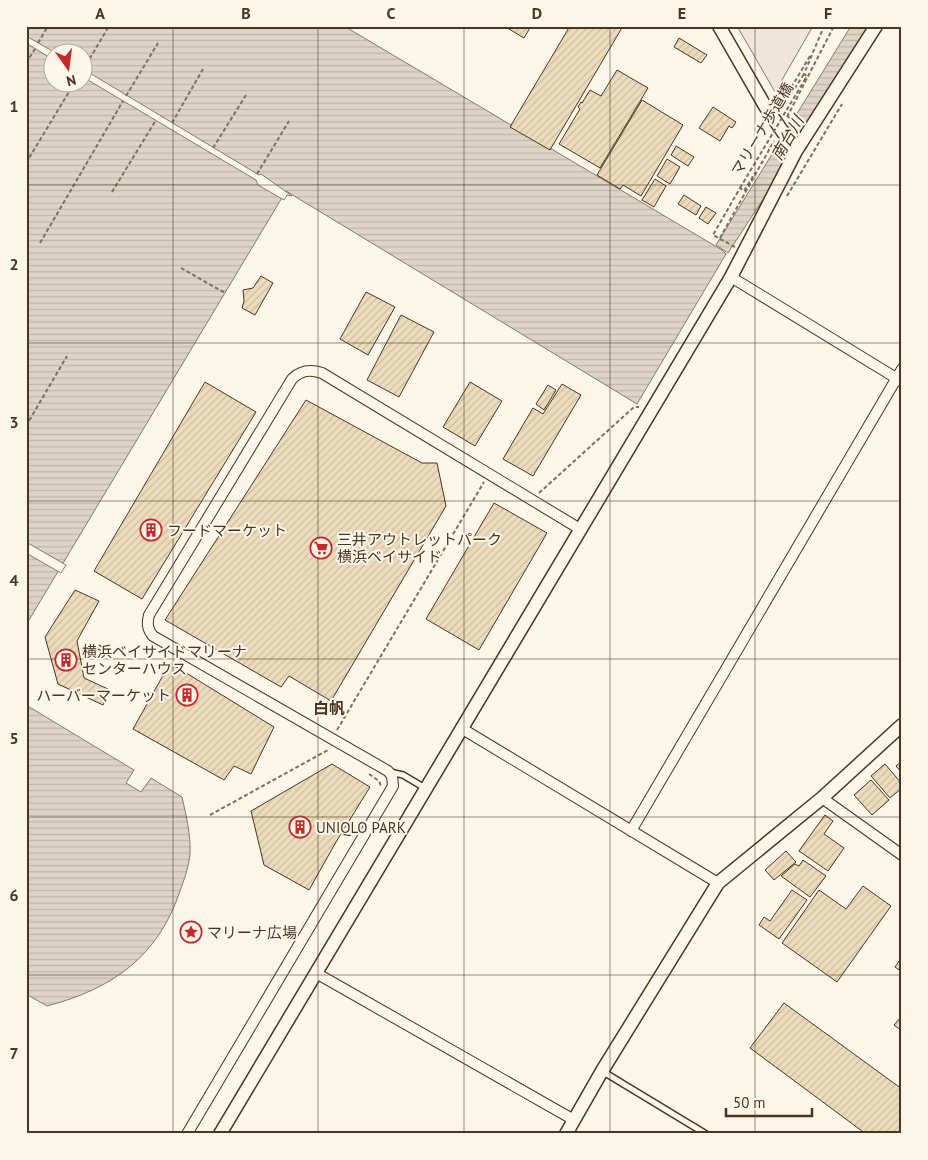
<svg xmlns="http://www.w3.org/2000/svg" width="928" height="1160" viewBox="0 0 928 1160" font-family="'PT Sans','Noto Sans JP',sans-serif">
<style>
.green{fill:#ede6d9;stroke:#887966}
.water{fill:url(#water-rules);stroke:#887966;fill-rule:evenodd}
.pier{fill:#fbf6e9;stroke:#887966}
.building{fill:url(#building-hatch);stroke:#4a3520}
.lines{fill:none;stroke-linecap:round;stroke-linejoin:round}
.service-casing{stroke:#4a3520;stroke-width:8}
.minor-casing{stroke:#4a3520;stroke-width:12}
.tertiary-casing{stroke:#4a3520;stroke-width:15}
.path{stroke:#7f6f5c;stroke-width:2;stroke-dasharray:4 2.5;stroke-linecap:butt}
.service{stroke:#fbf6e9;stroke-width:5}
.minor{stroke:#fbf6e9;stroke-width:10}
.tertiary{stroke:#fbf6e9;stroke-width:12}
.path-bridge{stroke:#7f6f5c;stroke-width:2;stroke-dasharray:4 2.5;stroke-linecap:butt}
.grid{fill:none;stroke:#4a3520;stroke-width:1;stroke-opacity:0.55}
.labels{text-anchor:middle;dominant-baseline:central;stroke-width:4;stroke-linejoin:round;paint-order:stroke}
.street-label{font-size:15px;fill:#4a3520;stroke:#fbf6e9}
.poi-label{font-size:15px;fill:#4a3520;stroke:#fbf6e9;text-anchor:start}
.water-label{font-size:16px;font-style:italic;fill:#4a3520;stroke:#fbf6e9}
.neighbourhood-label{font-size:16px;font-weight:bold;fill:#4a3520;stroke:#fbf6e9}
.neatline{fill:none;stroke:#4a3520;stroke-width:2}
.grid-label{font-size:16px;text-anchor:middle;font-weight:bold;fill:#4a3520}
</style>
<defs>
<pattern id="water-rules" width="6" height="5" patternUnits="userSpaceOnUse" patternTransform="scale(1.25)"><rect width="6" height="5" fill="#dcd4c6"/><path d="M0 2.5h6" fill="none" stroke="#beb7aa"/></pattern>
<pattern id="building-hatch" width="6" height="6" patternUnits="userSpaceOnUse" patternTransform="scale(1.25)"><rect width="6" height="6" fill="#ecdcbc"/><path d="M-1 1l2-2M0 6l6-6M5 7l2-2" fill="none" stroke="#ccbda1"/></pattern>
</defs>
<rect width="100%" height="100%" fill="#fbf6e9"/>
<path class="green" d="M737 26H813L775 92Z"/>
<path class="water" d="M26 26H344L722 250 726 254 637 404 286 191 26 625ZM52 52H82V82H52Z
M851 26H876L728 253 716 245Z
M26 705 134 770 126 783 141 792 151 778 182 797C186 815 191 835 190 854 189 866 184 880 180 891 158 957 112 989 47 1006L26 994Z"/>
<path class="pier" d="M26 36 54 52H52V59L26 43Z
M83 69 259 175 261 174 292 196 287 195 284 200 258 185 256 180 83 77Z
M26 542 66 565 61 573 26 553Z"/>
<path class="building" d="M504 26H531L524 38Z
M570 26H623L550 150 510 127Z
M679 38 707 55 701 63 674 47Z
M617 70 648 88 600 168 559 144 580 109 578 107 581 102 582 103 590 90 601 96Z
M642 100 683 125 641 196 623 185 620 189 597 175Z
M713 107 736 122 732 128 729 126 720 141 699 128Z
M676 146 694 157 688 166 671 155Z
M667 159 680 167 670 184 657 176Z
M655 179 666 186 654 207 642 200Z
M684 195 701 206 696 215 678 204Z
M706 207 716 213 708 224 699 218Z
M261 276 273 283 255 315 242 308 244 301 243 290 253 288Z
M366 292 395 307 368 355 340 339Z
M401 315 434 332 399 397 367 380Z
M205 382 256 412 142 599 94 571Z
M470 382 502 401 475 446 443 427Z
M562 384 581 395 533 476 503 459 533 408 543 414Z
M548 385 556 390 544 410 536 404Z
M306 400 422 463H437L446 506 331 701 289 676 281 687 165 620Z
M494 503 547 533 479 650 426 619Z
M75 590 99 601 77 641 84 678 110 690 103 705 58 684 45 637Z
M170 663 274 727 251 774 234 766 224 780 133 729Z
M902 761V773L896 766Z
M332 764 370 787 336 842 309 890 264 865 251 811Z
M885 764 902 784V788L890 798 871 776Z
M871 780 889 800 872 815 854 795Z
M825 815 833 821 824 834 844 848 828 871 799 851Z
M786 851 796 862 774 880 765 870Z
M803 860 826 876 810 897 781 876 795 864 799 866Z
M863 886 891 906 837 982 782 943 819 890 846 909Z
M792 890 807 900 779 939 759 925 764 917 770 921Z
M902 957V972L895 967Z
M784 1003 902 1089V1134H866L750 1048Z
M902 1016V1031L894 1025Z"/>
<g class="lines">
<g class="service-casing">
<path id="service" d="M390 772 403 775 425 788
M602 1071 706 1134"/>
</g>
<g class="minor-casing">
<path id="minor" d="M731 277 901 381
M461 728 718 883
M822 798 902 855
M631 831 902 369
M316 973 574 1120
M187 1134 393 786 392 776 388 771 153 636C147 629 147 623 149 615L292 379C301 370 310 369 322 373L580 529"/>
</g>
<g class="tertiary-casing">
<path id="tertiary" d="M719 26 765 106 796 151
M220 1134 731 277 796 151 876 26
M566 1134 602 1071 718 883 822 798 902 725"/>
</g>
<path class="path" d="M38 43 48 26
M26 63 35 49
M83 70 109 26
M804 81 807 76 804 74 824 26
M788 93 810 56
M791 94 804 74
M126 96 158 43
M787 117 834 26
M788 117 799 122
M172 123 203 69
M213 148 246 95
M26 163 75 82
M257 174 289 121
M112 192 156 120
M787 196 842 104
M720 238 774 141
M40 243 123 101
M735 247 713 235 740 188 744 191 755 173H756
M181 268 225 293
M26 426 67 356
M539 493 634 407H639
M337 730 484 482
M369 774 379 781 381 786
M210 815 328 750"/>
<use href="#service" class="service"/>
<use href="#minor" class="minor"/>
<use href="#tertiary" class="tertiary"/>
<path class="path-bridge" d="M740 188 804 81"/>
</g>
<path class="grid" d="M173 26V1134M318 26V1134M464 26V1134M610 26V1134M755 26V1134M26 185H902M26 343H902M26 501H902M26 659H902M26 817H902M26 975H902"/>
<defs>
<g id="building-ring" transform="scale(1.125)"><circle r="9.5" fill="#fbf6e9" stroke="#c62828" stroke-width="1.5"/><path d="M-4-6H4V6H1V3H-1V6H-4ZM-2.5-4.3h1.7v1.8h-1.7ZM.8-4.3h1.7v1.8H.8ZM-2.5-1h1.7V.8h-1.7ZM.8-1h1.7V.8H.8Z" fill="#c62828"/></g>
<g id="supermarket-ring" transform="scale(1.125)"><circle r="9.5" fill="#fbf6e9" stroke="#c62828" stroke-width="1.5"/><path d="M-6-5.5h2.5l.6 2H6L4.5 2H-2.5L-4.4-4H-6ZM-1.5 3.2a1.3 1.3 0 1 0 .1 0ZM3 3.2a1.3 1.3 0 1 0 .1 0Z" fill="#c62828"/></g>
<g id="sight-ring" transform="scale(1.125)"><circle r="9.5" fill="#fbf6e9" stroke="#c62828" stroke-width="1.5"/><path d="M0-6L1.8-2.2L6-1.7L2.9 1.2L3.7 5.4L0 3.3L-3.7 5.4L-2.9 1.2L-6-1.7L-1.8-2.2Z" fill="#c62828"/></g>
</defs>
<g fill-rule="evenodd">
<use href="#building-ring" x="151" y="530"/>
<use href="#supermarket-ring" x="321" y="548"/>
<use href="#building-ring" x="66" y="660"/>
<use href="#building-ring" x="187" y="695"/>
<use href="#building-ring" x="300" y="827"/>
<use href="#sight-ring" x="191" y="932"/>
</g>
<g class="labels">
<g class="street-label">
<text transform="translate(762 129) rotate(-59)">マリーナ歩道橋</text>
</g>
<g class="poi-label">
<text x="167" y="530">フードマーケット</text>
<text x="337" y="539">三井アウトレットパーク<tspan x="337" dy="17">横浜ベイサイド</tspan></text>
<text x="82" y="651">横浜ベイサイドマリーナ<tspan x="82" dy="17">センターハウス</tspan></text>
<text x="171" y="695" text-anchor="end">ハーバーマーケット</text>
<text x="316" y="827">UNIQLO PARK</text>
<text x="207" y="932">マリーナ広場</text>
</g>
<g class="water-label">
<text transform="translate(787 138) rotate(-60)">南台川</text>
</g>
<g class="neighbourhood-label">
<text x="329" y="708">白帆</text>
</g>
</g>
<rect width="928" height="1160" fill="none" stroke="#fbf6e9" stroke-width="55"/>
<g transform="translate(68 68) rotate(166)"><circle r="24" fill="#fbf6e9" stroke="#b4a999"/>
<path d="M0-4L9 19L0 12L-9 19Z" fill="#c62828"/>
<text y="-8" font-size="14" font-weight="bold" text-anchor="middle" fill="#4a3520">N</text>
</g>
<path d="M726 1108v8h86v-8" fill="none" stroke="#4a3520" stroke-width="2.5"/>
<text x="733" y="1108" font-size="15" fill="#4a3520" stroke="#fbf6e9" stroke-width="4" paint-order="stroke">50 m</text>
<rect x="28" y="28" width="872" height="1104" class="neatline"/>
<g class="grid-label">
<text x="100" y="19">A</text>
<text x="246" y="19">B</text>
<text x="391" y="19">C</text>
<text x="537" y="19">D</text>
<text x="682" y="19">E</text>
<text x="828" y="19">F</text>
<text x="14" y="112">1</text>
<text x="14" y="270">2</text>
<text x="14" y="428">3</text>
<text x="14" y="586">4</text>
<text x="14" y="744">5</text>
<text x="14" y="901">6</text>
<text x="14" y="1059">7</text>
</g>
</svg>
